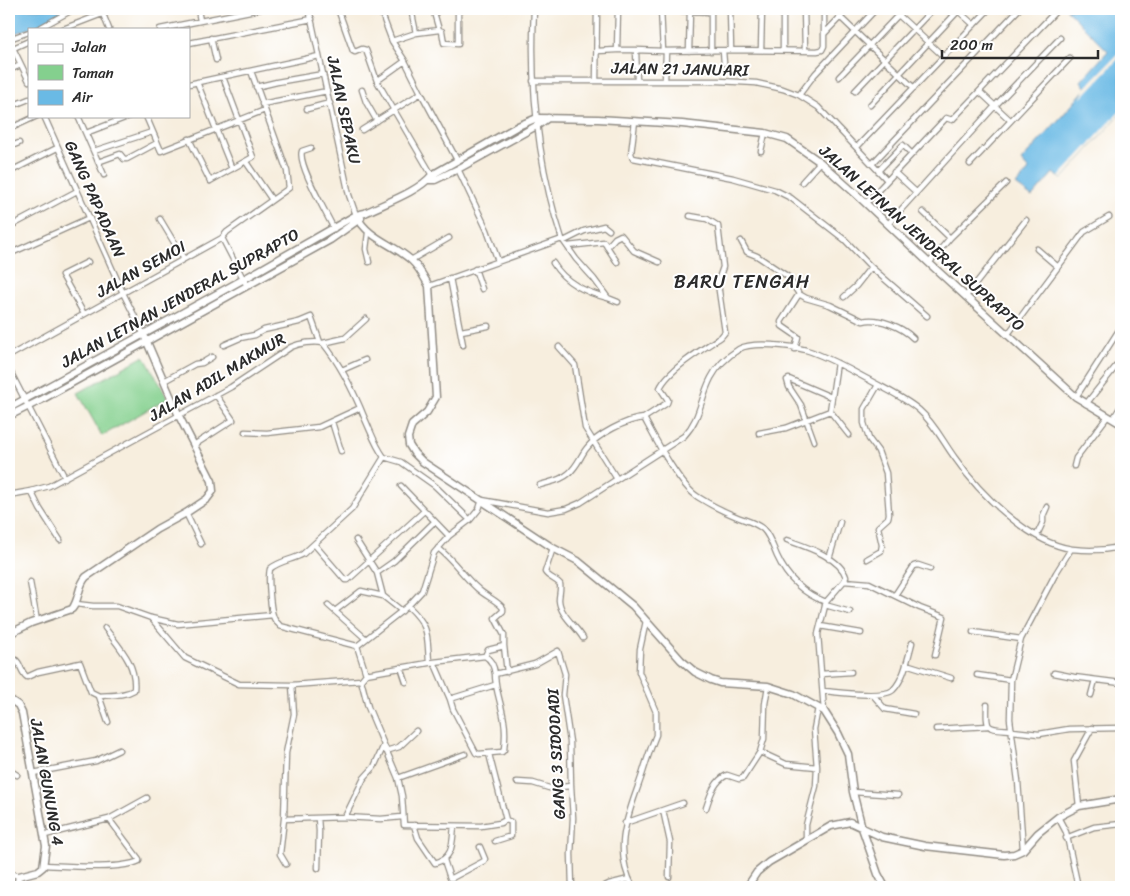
<svg xmlns="http://www.w3.org/2000/svg" width="1130" height="896" viewBox="0 0 1130 896" font-family="Sriracha,sans-serif">
<style>
.green{fill:#84d08e;stroke:#587e5c}
.water{fill:#6abae5;stroke:#4a7288}
.pier{fill:#f7eede}
.lines{fill:none;stroke-linecap:round;stroke-linejoin:round}
.street-casing{stroke:#918c84;stroke-width:7}
.secondary-casing{stroke:#918c84;stroke-width:9}
.street{stroke:#fff;stroke-width:4.5}
.secondary{stroke:#fff;stroke-width:6}
.labels{text-anchor:middle;dominant-baseline:central;stroke-width:4;stroke-linejoin:round;paint-order:stroke}
.street-label{font-size:16px;fill:#2b2b2b;stroke:#fff}
.quarter-label{font-size:19px;letter-spacing:1px;fill:#2b2b2b;stroke:#fff}
</style>
<rect width="100%" height="100%" fill="#fff"/>
<filter id="ink" filterUnits="userSpaceOnUse"><feTurbulence type="fractalNoise" baseFrequency=".02" numOctaves="2"/><feDisplacementMap in="SourceGraphic" scale="10" xChannelSelector="R" yChannelSelector="G"/><feConvolveMatrix kernelMatrix="1 2 1 2 8 2 1 2 1" color-interpolation-filters="sRGB"/></filter>
<filter id="wash" filterUnits="userSpaceOnUse"><feTurbulence type="fractalNoise" baseFrequency=".0096" numOctaves="4" result="noise"/><feDisplacementMap in="SourceGraphic" scale="20" xChannelSelector="R" yChannelSelector="G"/><feGaussianBlur stdDeviation="1.12" result="paint"/><feColorMatrix in="noise" values="0 0 0 0 0 0 0 0 0 0 0 0 0 0 0 0 0 1.4 0 .05"/><feComposite in="paint" operator="in"/></filter>
<g filter="url(#wash)">
<rect width="100%" height="100%" fill="#f7eede"/>
<path class="green" d="M144 356 168 398 102 436 78 393Z"/>
<path class="water" d="M9 9H68L37 26 9 35Z
M1066 9H1121V113L1062 179 1053 173 1032 197 1016 185 1029 170 1021 161 1072 105 1086 88 1081 81 1108 51Z"/>
<path class="pier" d="M1121 51V56L1080 99 1086 87Z
M1121 110V113L1062 179 1059 177Z"/>
</g>
<g filter="url(#ink)">
<g class="lines">
<g class="street-casing">
<path id="street" d="M198 9 200 21
M309 9 349 195 356 215
M338 9 353 51 355 52 362 49 366 50 377 81 433 177
M411 9 416 33
M433 9 439 30
M730 9 731 50 817 51 822 50 824 46V9
M783 9V50
M804 9 805 50
M892 9 944 57
M948 9 954 15
M956 9 974 25
M661 10 711 12V9
M711 12V51
M103 14 109 29
M840 17 914 88
M38 29 74 9
M63 29 115 9
M160 29 260 9
M824 34 848 9
M211 38 216 60
M9 39 29 32
M392 41 416 33 439 30 442 31 444 43 458 44V12L464 9
M189 43 312 19
M13 48 29 81
M9 50 29 41
M617 50H636
M761 50 762 9
M597 51 617 50 618 9
M663 51 731 50
M689 51 690 10
M723 51 724 63
M9 70 21 65
M839 77 904 9
M665 80 666 51
M377 81 405 61
M533 81H719L756 83 783 89 799 95 818 107 887 180
M596 81 597 9
M637 81 636 50 663 51 661 9
M197 82 232 169
M189 84 319 56
M256 87 277 82 323 74
M362 90 366 102 377 121
M855 91 933 9
M980 92 1010 120
M421 93 457 160
M799 95 815 74 876 9
M262 104 327 91
M870 105 960 9
M9 107 29 99
M307 109 330 103
M44 116 123 293 144 335
M78 116 104 175
M146 116 161 151 265 110
M635 121 631 154 633 158 733 178 775 190 791 198 845 240 871 267 927 316
M9 129 37 116
M362 130 421 93 405 61 392 41 380 9
M86 133 130 116
M189 139 210 181 253 157 223 77
M9 147 19 143
M857 147 989 9
M311 148 302 151C297 164 327 214 334 229
M94 151 152 132
M761 151 765 133
M98 162 120 154 124 159H127L157 143
M246 162 272 200
M872 164 1019 9
M970 164 1070 58
M458 169 487 230 498 261
M878 171 903 145 912 154
M9 172 57 148
M894 172 916 192
M802 182 820 162
M866 203 946 118 952 120 1055 12V9
M923 212 950 238
M160 219 184 259
M888 224 995 106 1060 38
M9 227 77 191
M368 233 366 249 369 262
M222 238 247 286
M562 239 576 259 594 279 608 298 618 302
M564 241 584 231 604 226 609 230
M741 241 747 252 757 256 787 276 799 294 806 298 830 305 863 321C878 317 902 327 913 338
M568 246 604 242 617 262
M607 247 615 238 621 235 634 251 659 262
M1037 249 1058 267
M9 254 89 218
M411 260 449 238
M553 263C565 283 585 292 608 298
M929 263 950 238 1006 183
M475 269 482 289
M450 278 463 345
M429 286 562 239C538 166 530 86 534 9
M966 296 1026 220
M844 297 856 286 871 267
M84 314 62 275 88 262
M461 331 488 326
M1008 334 1084 232 1109 217
M323 343 345 338 366 319
M224 345 240 338 255 335 264 330 299 322 311 317 320 342
M559 347 575 365 585 428 617 479
M795 349 798 337 782 326 781 322 799 294
M9 356 222 238 227 232 289 188 287 171 251 71
M9 369 65 478
M342 370 365 360
M164 381 195 364 202 363 212 357
M1076 397 1121 327
M1086 404 1121 360
M830 411 849 435
M644 418 667 403 668 400 660 388C668 370 704 348 721 337L725 332 719 291 718 281 723 267 718 226 707 219 690 216
M1113 419 1121 406
M332 422 341 451
M245 432 267 433 319 427 360 408
M759 433 786 428 830 411 837 363
M814 441 801 405 789 387 787 380 789 379 831 397
M194 445 233 420 216 395
M384 457 352 509 303 554C293 560 278 561 270 569 268 577 270 613 275 620 275 621 280 625 280 626L357 646 408 606 422 591 434 553 449 536 470 520 479 509 482 500 548 512 566 509 580 503 684 436C701 418 700 399 711 378 717 366 728 356 739 349 752 341 791 346 806 350 829 357 850 370 871 381 887 390 905 398 919 410 935 424 943 442 955 458 979 493 1029 543 1072 549 1088 551 1106 550 1121 547
M384 457 401 462 435 486 470 520
M1074 466 1076 458 1108 416
M540 485C549 482 560 481 568 474 577 467 580 457 586 449 596 435 627 419 644 418 655 438 679 485 698 497 709 504 723 511 735 516 744 520 755 522 763 529 770 536 773 547 777 556 787 578 804 594 826 602
M401 486 449 536
M31 491 40 509 60 540
M9 495 31 491 49 486 231 387 291 347C300 343 314 341 323 343 341 365 354 392 365 419 371 432 375 445 384 457
M186 513 201 544
M1037 535 1043 522V516L1047 507
M356 540 377 573 383 596 402 611
M787 540C804 546 840 557 846 577L844 581
M314 544 345 580H348L424 511
M438 548C454 560 463 576 478 589 485 596 497 600 503 608V611L495 618 504 635V646L488 650 485 656
M553 548 545 572C549 578 556 579 560 584 561 589 559 595 559 600 560 615 576 626 583 638
M829 559 840 522
M867 559 881 551 882 545 878 527 888 518 889 514 886 473 878 451 869 439 864 423V409L878 385
M377 573 394 561 434 522
M30 582 37 621
M895 595 914 566 918 565 930 569
M76 604 93 606H117L151 618 178 624 273 615
M328 605 366 639
M825 605 850 612
M408 606C430 627 427 634 429 662
M335 611 361 591 383 596
M151 618 185 658 239 684 292 685 361 680
M820 626 861 633
M973 632 1021 639
M357 646 366 674 361 680 368 707 398 778 402 796 404 825 481 826 500 823 506 820 489 754
M504 646 507 672
M9 662 16 660C21 664 21 673 27 677L38 672 80 663 91 692 99 696 108 722
M434 662 485 656C492 660 494 666 495 674
M906 664 951 678
M401 667 406 682
M1054 673 1074 677 1121 683
M366 674 434 662 450 699 495 685
M821 674 851 672
M977 675 1011 680
M823 691C837 692 883 699 893 690 904 679 908 658 912 643
M873 695 885 709 914 714
M1091 695 1095 680
M99 696C111 695 124 696 134 690 137 664 119 647 105 628
M450 699 453 709 476 753 479 754 502 752 504 750C505 741 506 731 504 721 502 705 495 690 495 674L535 664 558 651 565 674 563 695 570 742 571 786 573 818 571 854 572 887
M987 705C986 731 987 728 1012 730
M824 711 818 634 826 602 844 581 869 583 920 608 944 617 935 655
M936 729 988 726
M1012 731 1039 734 1069 729 1121 728
M386 751 399 747 416 731
M760 752 786 764 817 767
M9 770 17 775
M33 773 96 761 119 750
M398 778 465 754
M517 782 533 783 549 788 571 786
M853 792 898 795
M1079 806 1074 761 1092 728
M706 808C710 796 714 781 727 775L739 779 743 778 760 752 764 739 765 704 768 686
M663 810 670 842 669 877
M345 817 381 819 402 817
M1058 817 1066 832 1078 887
M318 818 319 831 318 868
M284 819 345 817 364 778 374 767 384 745
M625 823 683 803
M414 825 418 838 435 863C454 858 452 843 454 826
M45 835 109 819 147 798
M1066 838 1094 827 1121 824
M806 840V825L816 786 817 767 814 729 818 708
M495 841 511 836V822L506 820
M1023 849 1018 781 1010 719 1011 680 1021 639 1056 573 1071 549
M444 860 450 878H452L484 861 485 859 480 847
M286 864 280 854 284 819 286 753 294 714 292 685
M45 865C67 866 121 870 139 861V859L109 819
M9 873 19 876
M603 887 609 884 629 879
M633 887C611 846 630 812 643 772 647 759 651 747 656 735V712L639 672 640 649 646 621"/>
</g>
<g class="secondary-casing">
<path id="secondary" d="M428 180H435L458 169 538 125 548 118
M356 215C368 239 392 243 411 260 419 267 424 277 429 286L436 397 427 412 412 425 408 437 409 445 414 453 423 462 553 548 578 561 633 606 681 660 695 672 711 680 720 683 768 686 793 694 824 711 838 733 848 754 853 792 862 828 878 874 885 887
M9 408 244 279 356 215 365 213C385 203 418 192 432 175L518 126 537 118 598 119 682 124 765 133 787 139 820 162 858 196 929 263 1076 397 1121 424
M9 416 41 400 330 240 361 218
M9 634 31 623 72 609C80 599 77 587 86 577L157 529 186 513 207 499 213 491 212 481 179 416 144 335
M9 699 18 705 22 713 46 846 43 867 38 871 19 876 18 881 20 887
M747 887 757 872 769 862 831 826 850 822 882 837 925 846 1004 855 1014 854 1023 850 1038 833 1058 817 1079 806 1121 799"/>
</g>
<use href="#street" class="street"/>
<use href="#secondary" class="secondary"/>
</g>
</g>
<g class="labels">
<g class="street-label">
<text transform="translate(680 69) rotate(1)">JALAN 21 JANUARI</text>
<text transform="translate(344 110) rotate(78)">JALAN SEPAKU</text>
<text transform="translate(95 199) rotate(66)">GANG PAPADAAN</text>
<text transform="translate(922 238) rotate(42)">JALAN LETNAN JENDERAL SUPRAPTO</text>
<text transform="translate(141 269) rotate(-29)">JALAN SEMOI</text>
<text transform="translate(180 298) rotate(-29)">JALAN LETNAN JENDERAL SUPRAPTO</text>
<text transform="translate(217 377) rotate(-31)">JALAN ADIL MAKMUR</text>
<text transform="translate(556 754) rotate(-93)">GANG 3 SIDODADI</text>
<text transform="translate(47 782) rotate(80)">JALAN GUNUNG 4</text>
</g>
<g class="quarter-label">
<text x="742" y="281">BARU TENGAH</text>
</g>
</g>
<rect width="1130" height="896" fill="none" stroke="#fff" stroke-width="30"/>
<rect x="28" y="28" width="162" height="90" fill="#ffffff" stroke="#aaaaaa"/>
<rect x="38" y="44" width="25" height="8" fill="#ffffff" stroke="#aaaaaa"/>
<text x="72" y="52" font-size="15" fill="#2b2b2b">Jalan</text>
<rect x="38" y="65" width="25" height="15" fill="#84d08e" stroke="#aaaaaa"/>
<text x="72" y="78" font-size="15" fill="#2b2b2b">Taman</text>
<rect x="38" y="90" width="25" height="15" fill="#6abae5" stroke="#aaaaaa"/>
<text x="72" y="102" font-size="15" fill="#2b2b2b">Air</text>
<path d="M942 50v8h156v-8" fill="none" stroke="#2b2b2b" stroke-width="2.5"/>
<text x="950" y="50" font-size="15" fill="#2b2b2b" stroke="#ffffff" stroke-width="4" paint-order="stroke">200 m</text>
</svg>
